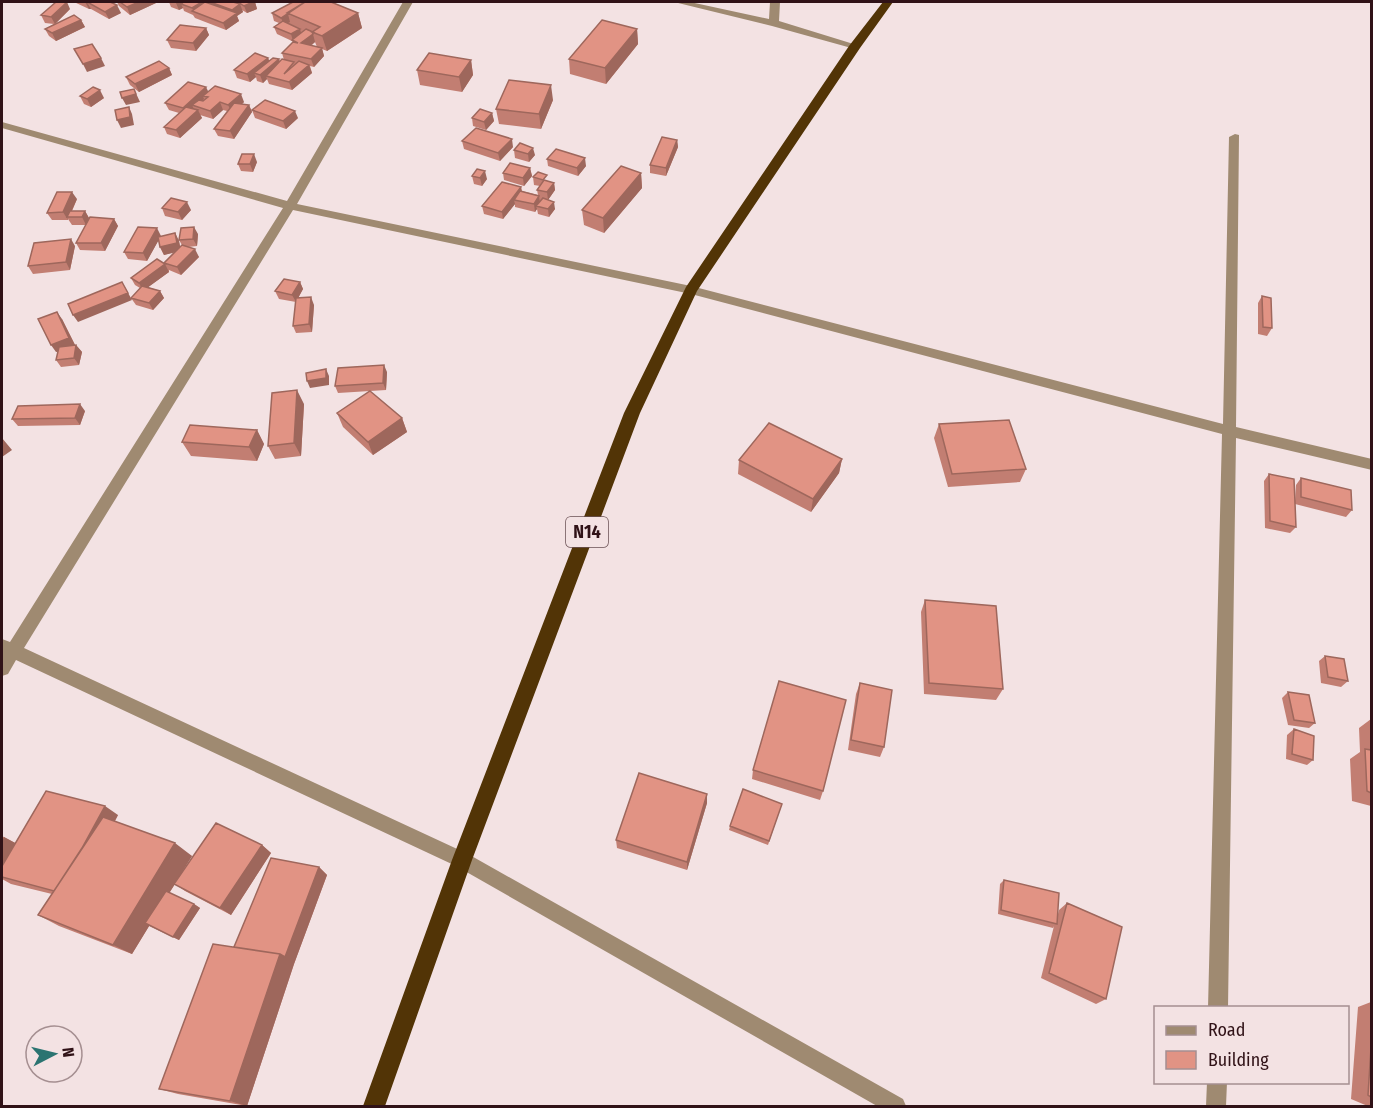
<svg xmlns="http://www.w3.org/2000/svg" width="1373" height="1108" viewBox="0 0 1373 1108" font-family="'Fira Sans Condensed',sans-serif">
<style>
.lines{fill:none;stroke-linecap:round;stroke-linejoin:round}
.minor{fill:#9f8a71;fill-rule:evenodd}
.trunk{fill:#523406;fill-rule:evenodd}
.wall{fill:#c27e72;fill-rule:evenodd}
.shaded-wall{fill:#9e675c}
.building{fill:#e19384;stroke:#9e675c;stroke-width:1.5}
.labels{text-anchor:middle;dominant-baseline:central;stroke-width:4.5;stroke-linejoin:round;paint-order:stroke}
.shield{fill:#f3e2e3;stroke:#6a5054;stroke-width:1.5}
.shield-label{font-size:18px;font-weight:bold;fill:#301217}
</style>
<rect width="100%" height="100%" fill="#f3e2e3"/>
<g class="lines">
<path class="minor" d="M403 2H413L297 204 691 286 1223 424 1229 137 1235 134 1239 135 1236 427 1372 459V470L1236 438 1228 1008H1208L1222 434 691 294 293 210 24 648 468 854 903 1099 906 1106H877L456 866 16 660 8 674 2 676V639L10 642 283 208 2 128V122L287 201Z
M674 2H690L769 19 770 2H780L779 21 860 46 855 49 772 26Z
M1207 1082H1227L1226 1106H1206Z"/>
<path class="trunk" d="M883 2H893L860 48 697 291 640 413 472 860 385 1106H363L452 860 624 413 686 287 849 46Z"/>
</g>
<path class="wall" d="M74 2H110L121 13 109 19 91 9H89Z
M117 2H155L156 3 130 15 119 6Z
M169 2H255L257 9 247 13 242 10 243 12 237 16 239 21 226 30 195 18 193 15 184 11 183 8 179 10 171 7Z
M70 9 55 24 81 20 85 27 56 41 49 36 45 29 54 24 45 23 41 15Z
M272 13H358L362 28 327 51 322 49 324 56 314 67 310 66 312 73 292 90 269 84 267 79 263 83 257 81 256 77 250 82 237 78 234 70 268 58 269 61 279 59 280 62 284 60 282 53 293 42 292 41 277 34 274 27 279 23 274 21ZM315 42 317 47 311 46Z
M206 28 209 35 196 51 171 48 167 40Z
M637 29 638 44 606 84 570 74 569 59Z
M471 60 473 75 462 92 420 85 417 70Z
M169 68 172 75 139 92 130 85 126 77Z
M208 92 244 102 242 104 249 105 252 112 234 139 218 136 214 129 227 111 223 110 213 119 200 115 202 118 180 138 167 134 164 127 179 113 169 110 165 103Z
M80 96 104 98 91 107 84 104Z
M553 100 541 129 499 124 496 109Z
M252 110 298 118 286 129 255 118Z
M492 113 494 121 486 130 473 126 472 118Z
M677 140 678 147 666 176 650 173V165Z
M462 141 513 147 500 161 464 149Z
M514 150 535 155 529 162 515 158Z
M547 159 586 166 578 176 548 166Z
M257 162 253 172 241 171 238 164Z
M530 168 532 176 524 186 504 180 503 173Z
M641 173 642 188 604 233 584 225 582 210Z
M472 176 487 179 482 186 474 184Z
M533 177 554 183 555 190 548 200 555 209 549 217 538 214 537 209 535 212 515 207V204L503 219 484 214 482 206 521 187 522 191 538 195 537 190 540 186 534 185Z
M77 199 72 211H85L89 218 114 219 118 226 105 251 80 250 76 243 86 225H72L68 219V220H52L47 213Z
M162 208 191 210 182 220 165 216Z
M175 233 179 241 180 247 182 245 179 240 198 234 197 246 188 247 199 257 181 275 169 270V272L148 287 160 291 164 298 153 310 136 305 131 298 140 288 135 285 131 278 165 264 164 263 174 252 164 255 160 247 159 239 147 261 128 259 124 252 161 236 160 237Z
M75 246 70 270 33 274 28 266Z
M300 282 303 289 298 298 314 305 312 332 296 333 293 326 296 302 279 299 275 291Z
M1262 296 1272 328 1267 336 1258 334V303Z
M62 319 75 345H76L82 352 79 365 61 367 56 360 58 352H56Z
M387 372 386 390 338 393 335 386Z
M304 404 301 456 275 459 268 446Z
M85 411 80 425 18 426 12 419Z
M337 413 402 418 407 432 373 455 343 427Z
M939 424 1026 469 1020 482 948 487 934 438Z
M257 430 264 444 257 461 191 456 182 442Z
M842 459 839 473 811 512 738 474 739 460Z
M1269 474 1295 501 1296 485 1301 478 1352 510 1346 517 1295 504 1296 527 1290 533 1265 528 1264 481Z
M925 600 1003 689 996 700 924 694 921 612Z
M1325 656 1348 681 1341 687 1321 683 1319 661Z
M860 683 884 747 880 757 848 750 856 694Z
M1288 692 1315 723 1309 728 1288 725 1282 698Z
M1371 719V806L1352 801 1350 759 1360 752 1359 728Z
M1294 729 1313 760 1307 765 1286 759 1287 735Z
M753 770 823 791 820 800 752 779Z
M707 794V803L687 870 617 848 616 840Z
M782 804 768 845 729 830 730 826Z
M118 815 115 821 192 856 181 872 262 845 271 853 231 915 185 891 175 884 169 893 194 904 200 908 179 940 149 926 132 954 59 926 38 915 52 894 11 884 2 879V836L15 843Z
M319 867 327 875 294 964 247 1106 178 1094 159 1089 234 947Z
M1004 880 1058 914 1059 910 1067 903 1106 999 1096 1004 1041 978 1054 926 1053 928 998 914 1000 884Z
M1371 1002V1107H1370L1351 1099 1358 1007Z"/>
<path class="shaded-wall" d="M67 2 70 9 55 24 51 17Z
M85 2H104H87L91 9H89Z
M139 2H155L156 3 130 15 127 7Z
M178 2H186L181 4 183 8 179 10 176 3Z
M202 2H213H210L211 5 194 12 192 8Z
M253 2H255L257 9 247 13 244 6Z
M240 4 243 12 237 16 239 21 226 30 223 23 234 15 232 10Z
M117 5 121 13 109 19 105 12Z
M358 13 362 28 327 51 322 36Z
M288 14 290 22 284 25 281 18Z
M81 20 85 27 56 41 52 33Z
M206 28 209 35 196 51 193 43Z
M300 29 302 36 293 41 291 34Z
M637 29 638 44 606 84 605 68Z
M313 34 315 42 303 51 301 43Z
M322 48 324 56 314 67 311 59Z
M101 58 105 66 87 72 83 64Z
M268 58 271 65 254 73 256 77 250 82 247 74Z
M279 59 281 67 266 76 267 79 263 83 260 75Z
M471 60 473 75 462 92 459 77Z
M309 65 312 73 292 90 289 82Z
M169 68 172 75 139 92 135 84Z
M551 85 553 100 541 129 539 114Z
M206 87 210 95 203 96 204 99 196 107 192 105 194 109 187 115 183 108Z
M134 89 140 102 126 105 122 98Z
M100 90 104 98 91 107 87 99Z
M241 94 244 102 232 113 228 105Z
M220 102 223 110 213 119 210 111Z
M249 105 252 112 234 139 230 131Z
M129 107 132 114 134 125 121 128 117 120Z
M198 110 202 118 180 138 176 130Z
M295 111 298 118 286 129 283 121Z
M492 113 494 121 486 130 484 122Z
M512 139 513 147 500 161 498 153Z
M677 140 678 147 666 176V168Z
M533 148 535 155 529 162 528 154Z
M254 154 257 162 253 172 250 164Z
M585 158 586 166 578 176 577 168Z
M530 168 532 176 524 186 523 178Z
M485 171 487 179 482 186 480 178Z
M641 173 642 188 604 233 603 218Z
M554 183 555 190 548 200 547 192Z
M521 187 522 194 514 200 515 204 503 219 502 212Z
M72 192 77 199 69 217H67L68 220 63 212Z
M539 196 540 203 536 206 537 209 535 212 534 204Z
M187 202 191 210 182 220 178 212Z
M554 202 555 209 549 217 548 209Z
M85 211 89 218 86 225 82 217Z
M114 219 118 226 105 251 101 243Z
M194 227 198 234 197 246 193 239Z
M157 228 161 236 147 261 143 253Z
M175 233 179 241 181 251 164 255 160 247Z
M71 239 75 246 70 270 66 262Z
M195 249 199 257 181 275 177 267Z
M165 264 169 272 143 291 139 283Z
M122 282 132 300 78 322 73 315Z
M300 282 303 289 296 302 292 295Z
M160 291 164 298 153 310 149 303Z
M311 297 314 305 312 332 309 324Z
M57 312 62 319 75 345 56 352 51 345Z
M76 345 82 352 79 365 74 358Z
M384 365 387 372 386 390 383 383Z
M326 369 329 376V385L310 388 307 381Z
M297 390 304 404 301 456 294 443Z
M80 404 85 411 80 425 75 418Z
M402 418 407 432 373 455 368 442Z
M257 430 264 444 257 461 249 447Z
M2 438 12 450 2 457Z
M842 459 839 473 811 512 813 499Z
M707 794V803L687 870V862Z
M105 806 118 815 72 900 58 892Z
M4 837 19 845 2 872V841Z
M175 843 192 856 132 954 113 945Z
M262 845 271 853 231 915 220 908Z
M319 867 327 875 294 964 247 1106 230 1101 280 954Z
M194 904 200 908 179 940 173 937Z"/>
<path class="building" d="M56 2H67L51 17 41 15Z
M87 2H110L117 5 105 12Z
M120 2H139L127 7Z
M184 2H202L192 8 181 4Z
M205 2 237 13 223 23 192 11Z
M210 2H233L240 4 232 10Z
M238 2H253L244 6Z
M293 2H305L281 18 272 13Z
M305 2H331L358 13 322 36 312 32 320 27 287 13Z
M74 15 81 20 52 33 45 29Z
M602 20 637 29 605 68 569 59Z
M283 21 300 29 291 34 274 27Z
M180 25 206 28 193 43 167 40Z
M306 29 315 33 312 32 313 34 301 43 322 48 311 59 282 53 293 42 298 43 292 40Z
M92 44 101 58 83 64 74 49Z
M255 53 268 58 247 74 234 70Z
M429 53 471 60 459 77 417 70Z
M273 58 279 59 260 75 254 73Z
M282 59 294 62 284 74 299 61 309 65 289 82 266 76Z
M159 61 169 68 135 84 126 77Z
M509 80 551 85 539 114 496 109Z
M188 82 206 87 183 108 165 103Z
M215 86 241 94 228 105 220 102 210 111 192 105 199 100 203 101 208 97 203 96Z
M93 87 100 90 87 99 80 96Z
M134 89 136 94 122 98 120 92Z
M265 100 295 111 283 121 252 110Z
M234 103 249 105 230 131 214 129Z
M129 107 130 117 117 120 115 110Z
M186 107 198 110 176 130 164 127Z
M480 109 492 113 484 122 472 118Z
M476 128 512 139 498 153 462 141Z
M662 137 677 140 666 168 650 165Z
M520 143 533 148 528 154 514 150Z
M556 149 585 158 577 168 547 159Z
M242 154H254L250 164H238Z
M510 163 530 168 523 178 503 173Z
M621 166 641 173 603 218 582 210Z
M477 169 485 171 480 178 472 176Z
M538 172 547 175 543 180 533 177Z
M544 180 554 183 547 192 537 190Z
M502 182 521 187 502 212 482 206Z
M520 191 539 196 534 204 514 200Z
M57 192H72L63 212 47 213Z
M171 198 187 202 178 212 162 208Z
M543 198 554 202 548 209 536 206Z
M70 211H85L82 217H67Z
M90 217 114 219 101 243H76Z
M138 227 157 228 143 253 124 252Z
M194 227 193 239 179 240 181 228Z
M175 233 177 243 160 247 158 237Z
M71 239 66 262 28 266 34 243Z
M182 245 195 249 177 267 164 263Z
M157 259 165 264 139 283 131 278Z
M284 279 300 282 292 295 275 291Z
M122 282 128 293 73 315 68 304Z
M142 286 160 291 149 303 131 298Z
M1262 296 1271 298 1272 328 1263 327Z
M311 297 309 324 293 326 296 298Z
M57 312 69 338 51 345 38 319Z
M76 345 74 358 56 360 59 347Z
M384 365 383 383 335 386 338 368Z
M326 369V378L307 381 306 373Z
M297 390 294 443 268 446 272 393Z
M370 391 402 418 368 442 337 413Z
M80 404 75 418 12 419 18 406Z
M1009 420 1026 469 952 474 939 424Z
M769 423 842 459 813 499 739 460Z
M190 425 257 430 249 447 182 442Z
M1269 474 1294 479 1296 527 1270 521Z
M1301 478 1351 490 1352 510 1301 497Z
M925 600 996 606 1003 689 929 683Z
M1325 656 1344 659 1348 681 1328 677Z
M779 681 846 700 823 791 753 770Z
M860 683 892 690 884 747 851 740Z
M1288 692 1309 695 1315 723 1294 720Z
M1294 729 1314 736 1313 760 1292 754Z
M1365 749 1371 750V793L1367 791Z
M639 773 707 794 687 862 616 840Z
M743 789 782 804 769 841 730 826Z
M46 791 105 806 82 848 54 891 2 877V866Z
M103 817 175 843 113 945 38 915Z
M216 823 262 845 220 908 174 884Z
M271 858 319 867 285 957 280 954 234 947Z
M1004 880 1059 893 1057 924 1001 910Z
M166 891 194 904 173 937 145 923Z
M1067 903 1122 927 1106 999 1049 973Z
M213 944 280 954 230 1101 159 1089Z
M1371 1048V1097L1368 1095Z"/>
<g class="labels">
<rect class="shield" x="566" y="517" width="42" height="30" rx="4.5"/>
<g class="shield-label">
<text x="587" y="532">N14</text>
</g>
</g>
<rect width="1373" height="1108" fill="none" stroke="#301217" stroke-width="6"/>
<rect x="1154" y="1006" width="195" height="78" fill="#f3e2e3" stroke="#a58f91" stroke-width="1.5"/>
<rect x="1166" y="1026" width="30" height="9" fill="#9f8a71" stroke="#a58f91" stroke-width="1.5"/>
<text x="1208" y="1036" font-size="18" fill="#301217">Road</text>
<rect x="1166" y="1051" width="30" height="18" fill="#e19384" stroke="#a58f91" stroke-width="1.5"/>
<text x="1208" y="1066" font-size="18" fill="#301217">Building</text>
<g transform="translate(54 1054) rotate(83)"><circle r="28" fill="#f3e2e3" stroke="#a58f91" stroke-width="1.5"/>
<path d="M0-4.5L10 22L0 15L-10 22Z" fill="#2b7471"/>
<text y="-9" font-size="16" font-weight="bold" text-anchor="middle" fill="#301217">N</text>
</g>
</svg>
